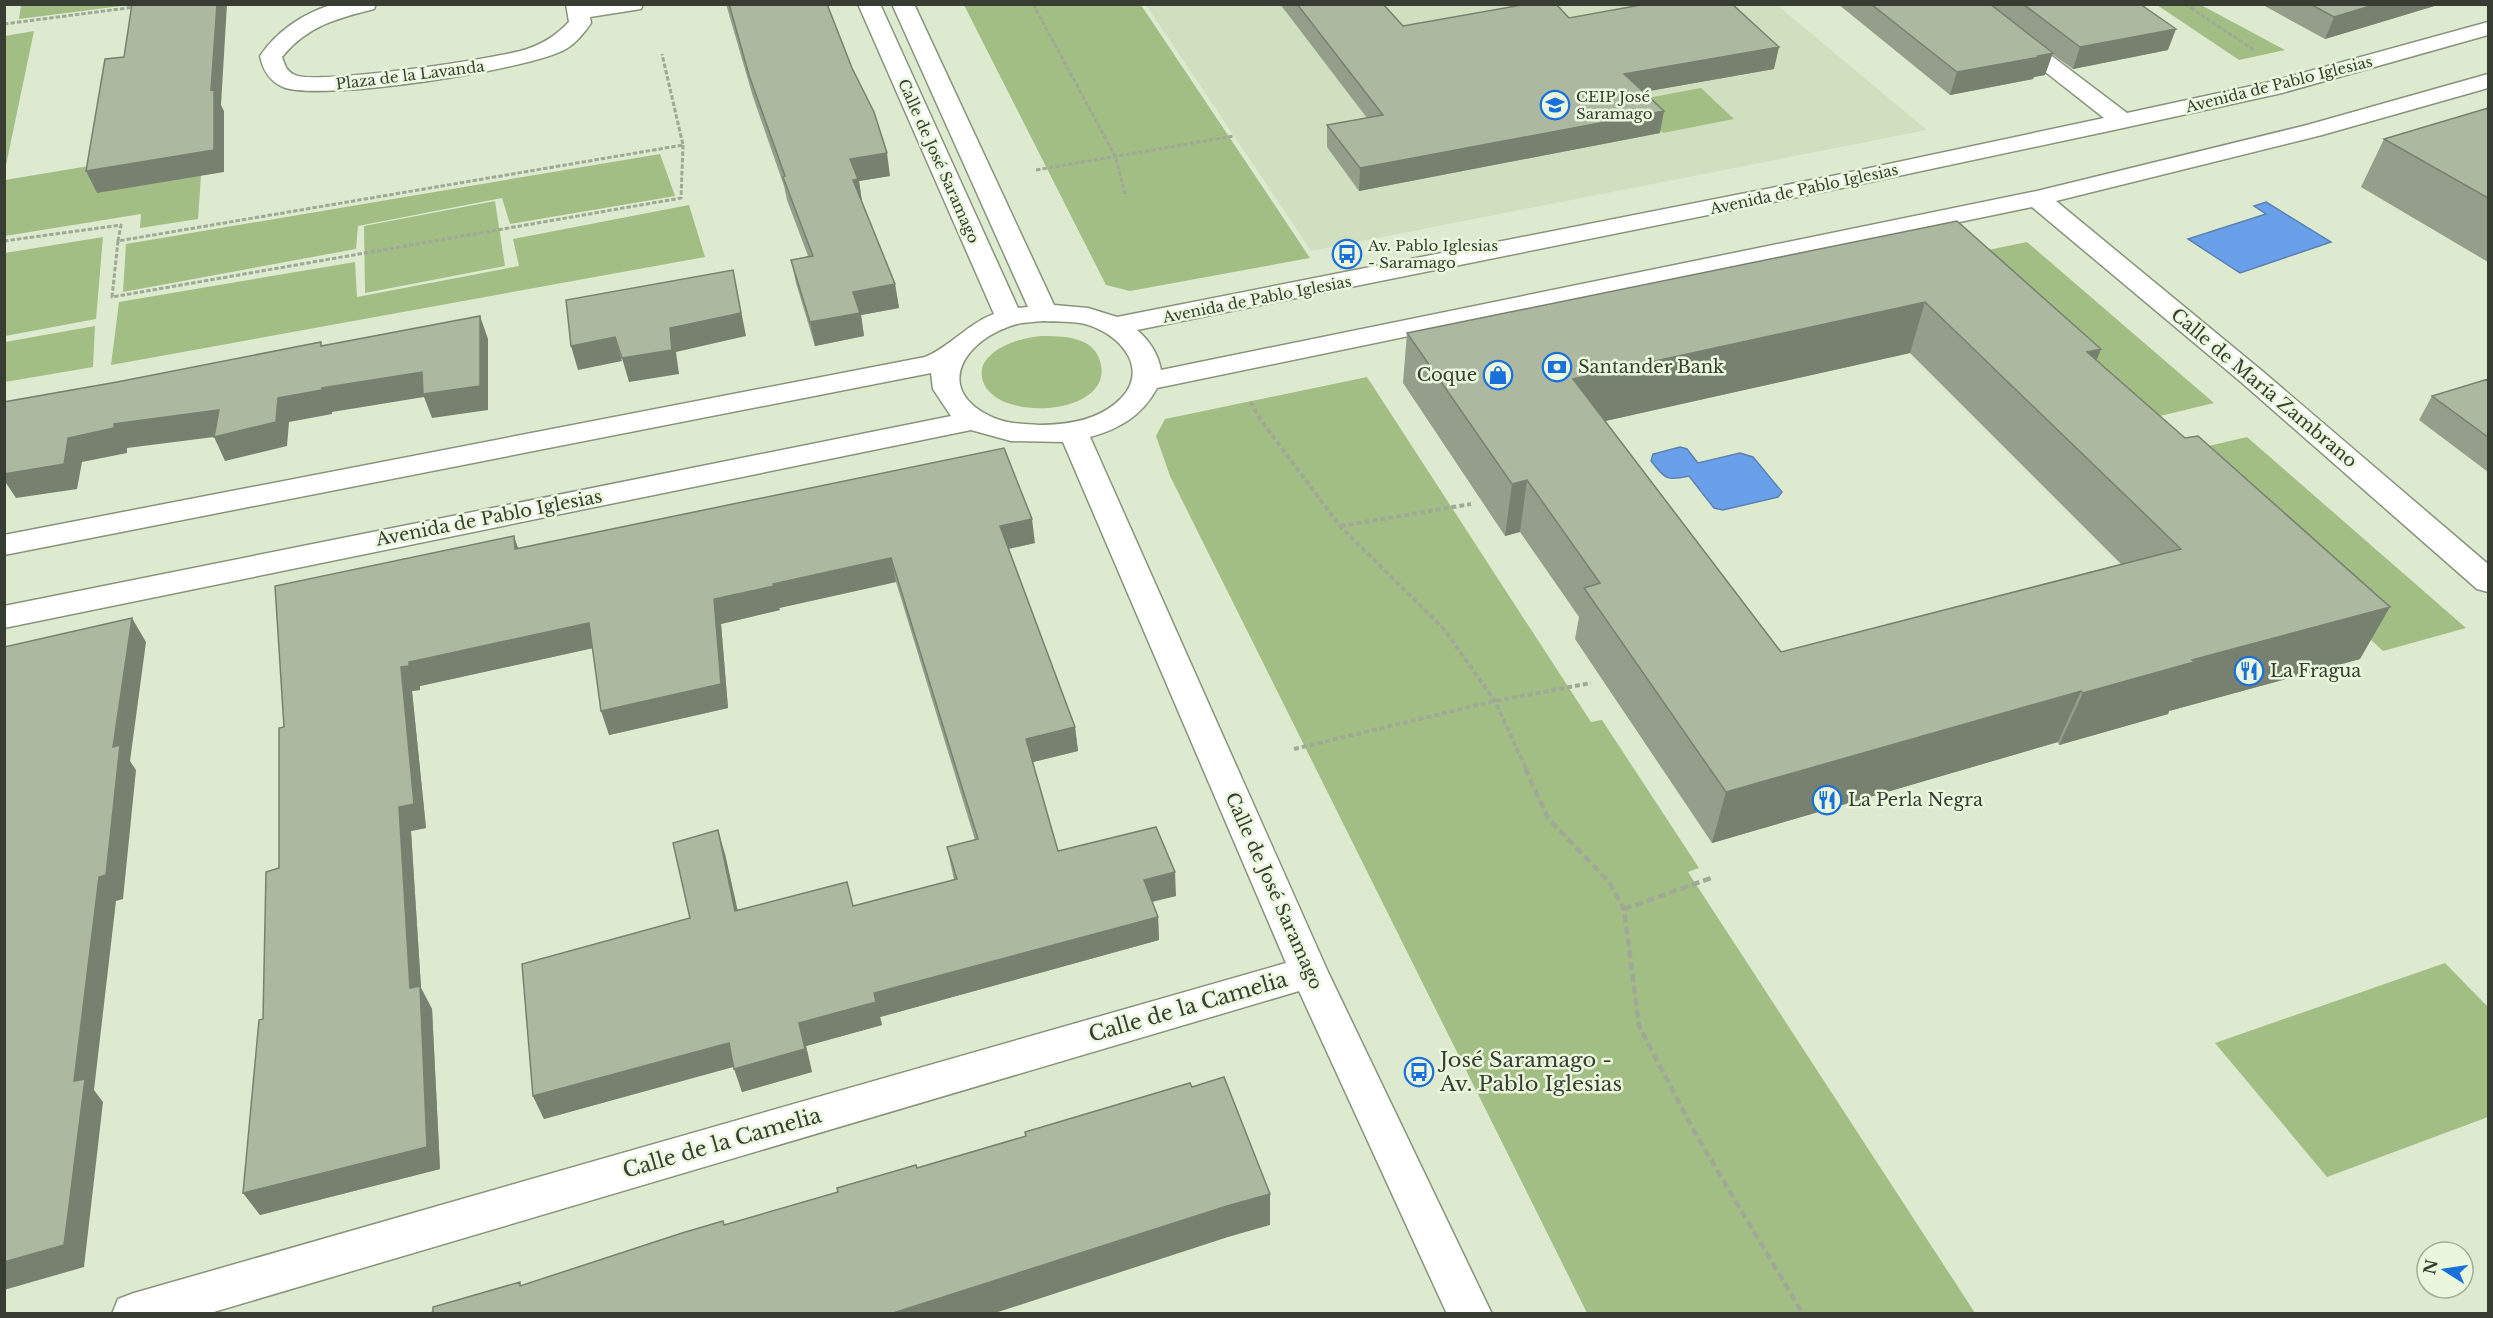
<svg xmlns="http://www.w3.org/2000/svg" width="2493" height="1318" viewBox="0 0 2493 1318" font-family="'Libre Baskerville',serif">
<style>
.built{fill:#d0dfbf}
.green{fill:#a3be84}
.water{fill:#6aa0e9;stroke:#5b82b2;stroke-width:1.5}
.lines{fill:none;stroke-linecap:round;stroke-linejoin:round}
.minor-casing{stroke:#88937b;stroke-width:3}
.path-far2{stroke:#9fa995;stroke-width:3;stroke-dasharray:4.5 2;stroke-linecap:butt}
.path-far1{stroke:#9fa995;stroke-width:4;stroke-dasharray:5 3;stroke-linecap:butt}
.path{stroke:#9fa995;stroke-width:4.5;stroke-dasharray:8 4;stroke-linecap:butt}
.minor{fill:#fff;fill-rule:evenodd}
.wall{fill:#949e8a;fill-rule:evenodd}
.shaded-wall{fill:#788170}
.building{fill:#acb8a0;stroke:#788170;stroke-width:1.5;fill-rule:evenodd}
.labels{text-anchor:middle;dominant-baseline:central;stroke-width:5;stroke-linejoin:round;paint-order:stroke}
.far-street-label{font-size:15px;fill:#383d33;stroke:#eaf7dd}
.far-poi-label{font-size:15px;fill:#383d33;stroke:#eaf7dd;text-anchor:start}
.poi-label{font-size:18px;fill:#383d33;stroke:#eaf7dd;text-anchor:start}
.street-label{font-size:18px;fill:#383d33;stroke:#eaf7dd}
.near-street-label{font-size:21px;fill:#383d33;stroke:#eaf7dd}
.near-poi-label{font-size:21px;fill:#383d33;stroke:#eaf7dd;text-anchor:start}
</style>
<rect width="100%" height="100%" fill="#ddead0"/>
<path class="built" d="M1146 5H1777L1927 130 1311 251Z"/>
<path class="green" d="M21 5V4L129 5 19 19Z
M964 5H1141L1310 258 1130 291 1106 285Z
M2157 5H2201L2285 50 2239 60Z
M34 31 5 170V36Z
M1701 88 1734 119 1663 133 1631 101Z
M203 147 198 219 140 228 141 214 5 236V180Z
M660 154 675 196 510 224 502 198 358 226 356 249 123 292 126 244Z
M495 201 505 266 365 293 364 226Z
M689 205 705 257 111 365 119 302 355 262 357 297 519 266 513 239Z
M103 237 96 319 5 336V253Z
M2027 242 2214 403 2135 422 1954 257Z
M95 326 93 367 5 382V342Z
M1041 336C1062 336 1093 336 1100 361 1116 411 1013 423 987 389 981 381 980 371 984 363 995 345 1021 338 1041 336Z
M1367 377 1591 722 1602 720 1699 868 1688 872 1975 1313H1587L1170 476 1156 436 1165 419Z
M2247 437 2466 628 2383 651 2170 455Z
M2445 963 2488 1007V1117L2327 1177 2215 1043Z"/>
<path class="water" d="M2266 202 2331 242 2240 273 2188 239 2266 214 2254 206Z
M1680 447 1687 449 1698 463 1740 453 1753 457 1782 492 1778 497 1723 510 1714 508 1689 476C1665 481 1666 479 1651 461L1653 454Z"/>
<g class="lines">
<g class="minor-casing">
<path id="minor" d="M334 4H376L374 9C338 18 307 26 282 57 285 65 286 71 295 75 317 85 498 59 527 49 545 43 556 35 569 22L566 4H643L641 9 590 17 591 23C585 32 575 44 566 49 530 70 320 102 283 87 269 81 263 70 260 56 278 30 304 13 334 4Z
M858 4H880L1018 308 1028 307 892 4H914L1054 305 1088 308 1117 317 1837 175 2104 118 1959 4H1983L2127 113 2270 82 2488 22V35L2282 93 2123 128 1837 189 1137 330C1150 341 1158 354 1161 370L2037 191 2307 125 2488 74V88L2322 135 2056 201 2261 370 2488 564V592L2477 589 2241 382 2032 207 1157 388C1142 416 1119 429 1090 437L1328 972 1492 1314H1447L1299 991 207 1314H112L118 1299 134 1293 1286 963 1063 442 1011 441 971 430 4 628V606L951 416 933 389 931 373 4 555V535L925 357C950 347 967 324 994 314ZM1044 321C1057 322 1072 321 1085 324 1122 334 1153 372 1116 403 1095 421 1066 425 1039 425 1024 424 1008 424 994 418 930 390 965 338 1017 324 1025 322 1035 322 1044 321Z"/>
</g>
<path class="path-far2" d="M1033 4 1115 156 1126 197
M2185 4 2254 50
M4 24 135 7
M1036 170 1234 136
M4 241 121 225 118 241 683 145 662 54
M118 241 112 297 681 198 683 145"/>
<path class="path-far1" d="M1250 402 1263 423 1340 526 1444 629 1495 701 1526 769
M1341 526 1471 504
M1294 749 1495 701 1591 683"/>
<path class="path" d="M1525 768 1548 818 1609 882 1624 909 1639 1026 1695 1133 1803 1314
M1624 909 1714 877"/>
<use href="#minor" class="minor"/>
</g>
<path class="wall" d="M726 4H827L890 176 859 181 862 202 895 284 899 308 861 315 864 336 815 346 796 283 791 260 808 256 787 200 784 186 753 97Z
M1280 4H1383L1403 26 1569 18 1774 69 1643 92 1660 133 1359 191 1327 147V125L1367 118Z
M1838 4H2140L2168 50 2073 69 2052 54 2045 75 2034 77 2033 79 1950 95Z
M2261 4H2441L2325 39Z
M2488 108V262L2361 187 2384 139Z
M1957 221 2096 360 2360 659 2169 711 2168 714 2059 745 2058 742 1712 843 1575 639 1579 617 1520 532 1505 536 1403 383 1407 333ZM1910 353 2121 564 1781 652 1605 421Z
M2488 379V472L2419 420 2432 396Z
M514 536 518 548 1035 543 1008 549 1075 727 1078 751 1033 762 1058 851 1176 896 1152 902 1158 917 1159 940 880 1017 882 1025 806 1046 812 1072 742 1092 734 1066 544 1119 533 1096 690 918 725 854 737 910 853 906 954 880 947 847 975 840 896 582 779 608 780 610 721 624 728 708 609 735 593 648 420 686V690L412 691 426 828 411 831 421 988 432 1009 440 1169 260 1215 243 1193 263 1019 279 868 284 727Z"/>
<path class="shaded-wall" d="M217 4H227L221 105 224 111V172L97 193 86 171 211 90Z
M2377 4H2441L2325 39 2334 17Z
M2176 29 2168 50 2073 69 2080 47Z
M1779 47 1774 69 1621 96 1624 74Z
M2053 53 2045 75 2034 77 2033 79 1950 95 1957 72Z
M1664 111 1660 133 1359 191 1360 168Z
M887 153 890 176 859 181 862 202 853 180 850 159Z
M733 270 746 336 676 352 679 374 629 382 622 358 670 328Z
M895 284 899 308 861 315 864 336 815 346 810 322 853 292Z
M1925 302 1910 353 1565 430 1573 379Z
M480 316 488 339V410L432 418 424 397 332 412V414L289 422 287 446 225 461 214 437 127 448V453L82 462 77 489 16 498 4 480V474L68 438 114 424 322 388Z
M615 337 622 361 578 370 571 346Z
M2101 349 2081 400 2087 352Z
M1527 480 1520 532 1505 536 1512 484Z
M1032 519 1035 543 1003 550 1000 526Z
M514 536 522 561 515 549Z
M891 558 896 582 779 608 780 610 721 624 728 708 609 735 601 711 714 599 773 584Z
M2390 607 2360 659 2169 711 2168 714 2059 745 2083 693 2192 660Z
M132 618 146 642 130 761 136 770 123 899 116 901 94 1090 103 1102 84 1267 4 1290V1262L74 1081 99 877 113 747Z
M589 623 598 647 420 686V690L412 691 426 828 411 831 421 988 432 1009 440 1169 260 1215 243 1193 410 988 399 807 401 667 409 662Z
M2081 691 2058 742 1712 843 1726 792Z
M1075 727 1078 751 1029 763 1026 739Z
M718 830 725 854 743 934 735 911Z
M1175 872 1176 896 1146 903 1144 880Z
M1158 917 1159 940 880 1017 882 1025 806 1046 812 1072 742 1092 734 1069 799 1023 874 993Z
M729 1043 737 1066 544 1119 533 1096Z
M1270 1194V1225L1228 1237 992 1314H890L1227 1206Z"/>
<path class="building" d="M132 4H217L211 90 214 89V150L86 171 105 59 124 57Z
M729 4H827L852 68 874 112 887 153 850 159 858 179 853 180 895 284 853 292 860 313 810 322 791 260 813 256 783 177 785 176 749 75Z
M1297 4H1383L1403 26 1528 4H1556L1569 18 1646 4H1732L1779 47 1624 74 1664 111 1360 168 1327 125 1383 115Z
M1871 4H1990L2053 53 2038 56 2040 57 1957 72Z
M2023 4H2140L2176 29 2080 47Z
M2310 4H2377L2334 17Z
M2488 108V198L2384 139Z
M1957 221 2101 349 2087 352 2185 438 2198 436 2390 607 2192 660 2194 662 2083 693 2081 691 1726 792 1584 588 1600 583 1527 480 1512 484 1407 333ZM1925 302 2181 549 1781 652 1573 379Z
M733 270 741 313 670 328 672 350 622 358 615 337 571 346 566 300Z
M480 316V386L423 394 422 372 322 388V390L278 398 276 422 214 437 219 410 114 424V428L68 438 64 464 4 474V402L117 382 321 342V346Z
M2488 379V437L2432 396Z
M1004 448 1032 519 1000 526 1075 727 1026 739 1058 851 1156 827 1175 872 1144 880 1158 917 874 993 876 1002 799 1023 805 1049 734 1069 729 1043 533 1096 522 964 690 918 673 843 718 830 735 911 847 882 853 906 957 879 947 847 978 839 891 558 773 584 774 586 714 599 721 684 601 711 589 623 409 662V666L401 667 414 804 399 807 410 988 420 986 427 1147 243 1193 259 1020 263 1019 266 872 279 868V728L284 727 275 586 514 536 515 549Z
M132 618 113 747 120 745 106 875 99 877 74 1081 85 1079 64 1245 4 1262V647Z
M1224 1077 1270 1194 1227 1206 890 1314H427L433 1312V1307L520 1282V1286L682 1233 723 1221 724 1225 838 1192 837 1188 916 1165 917 1168 1026 1136 1025 1132 1190 1083 1192 1087Z"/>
<defs>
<g id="school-ring" transform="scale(1.5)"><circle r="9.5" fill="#eaf7dd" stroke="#1970da" stroke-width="1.5"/><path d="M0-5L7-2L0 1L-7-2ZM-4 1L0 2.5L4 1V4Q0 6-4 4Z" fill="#1970da"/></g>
<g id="bus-ring" transform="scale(1.5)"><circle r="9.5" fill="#eaf7dd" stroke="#1970da" stroke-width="1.5"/><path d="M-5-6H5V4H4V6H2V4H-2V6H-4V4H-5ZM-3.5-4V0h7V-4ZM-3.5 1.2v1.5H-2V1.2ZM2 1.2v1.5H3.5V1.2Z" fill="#1970da"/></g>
<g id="bank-ring" transform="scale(1.5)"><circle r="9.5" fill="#eaf7dd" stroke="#1970da" stroke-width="1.5"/><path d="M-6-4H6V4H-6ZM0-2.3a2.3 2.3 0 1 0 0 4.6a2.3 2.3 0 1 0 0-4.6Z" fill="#1970da"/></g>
<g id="shop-ring" transform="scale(1.5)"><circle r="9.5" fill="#eaf7dd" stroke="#1970da" stroke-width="1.5"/><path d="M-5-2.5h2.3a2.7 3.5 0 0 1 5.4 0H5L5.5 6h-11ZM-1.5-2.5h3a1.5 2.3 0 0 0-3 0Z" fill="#1970da"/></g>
<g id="restaurant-ring" transform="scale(1.5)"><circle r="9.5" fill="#eaf7dd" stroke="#1970da" stroke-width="1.5"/><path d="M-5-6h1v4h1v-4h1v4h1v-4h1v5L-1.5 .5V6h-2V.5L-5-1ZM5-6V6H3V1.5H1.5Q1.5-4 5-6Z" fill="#1970da"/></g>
</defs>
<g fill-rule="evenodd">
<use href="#school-ring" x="1555" y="105"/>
<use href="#bus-ring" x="1347" y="254"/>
<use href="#bank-ring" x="1557" y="367"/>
<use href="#shop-ring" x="1498" y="375"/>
<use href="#restaurant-ring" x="2249" y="671"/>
<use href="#restaurant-ring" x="1827" y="800"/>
<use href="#bus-ring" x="1419" y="1072"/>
</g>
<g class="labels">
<g class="far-street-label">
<text transform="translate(410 75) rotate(-7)">Plaza de la Lavanda</text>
<text transform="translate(2279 84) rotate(-14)">Avenida de Pablo Iglesias</text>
<text transform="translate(939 161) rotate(66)">Calle de José Saramago</text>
<text transform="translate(1804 189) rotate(-12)">Avenida de Pablo Iglesias</text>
<text transform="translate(1257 299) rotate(-11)">Avenida de Pablo Iglesias</text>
</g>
<g class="far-poi-label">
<text x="1576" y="96">CEIP José<tspan x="1576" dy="17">Saramago</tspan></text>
<text x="1368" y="245">Av. Pablo Iglesias<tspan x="1368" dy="17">- Saramago</tspan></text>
</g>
<g class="poi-label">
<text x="1578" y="367">Santander Bank</text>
<text x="1477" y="375" text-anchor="end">Coque</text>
<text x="2270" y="671">La Fragua</text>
<text x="1848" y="800">La Perla Negra</text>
</g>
<g class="street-label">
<text transform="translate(2264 388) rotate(40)">Calle de María Zambrano</text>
<text transform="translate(489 518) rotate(-11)">Avenida de Pablo Iglesias</text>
<text transform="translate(1274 891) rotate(66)">Calle de José Saramago</text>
</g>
<g class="near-street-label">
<text transform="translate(1188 1007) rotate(-16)">Calle de la Camelia</text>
<text transform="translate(722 1143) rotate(-16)">Calle de la Camelia</text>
</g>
<g class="near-poi-label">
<text x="1440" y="1060">José Saramago -<tspan x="1440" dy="24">Av. Pablo Iglesias</tspan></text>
</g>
</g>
<rect width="2493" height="1318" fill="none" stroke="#383d33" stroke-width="12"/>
<g transform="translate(2445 1270) rotate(282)"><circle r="28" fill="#eaf7dd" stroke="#a3ad99" stroke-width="1.5"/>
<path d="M0-4.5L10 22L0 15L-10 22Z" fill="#1970da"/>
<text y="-9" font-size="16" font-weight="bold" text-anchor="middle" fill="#383d33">N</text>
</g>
</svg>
